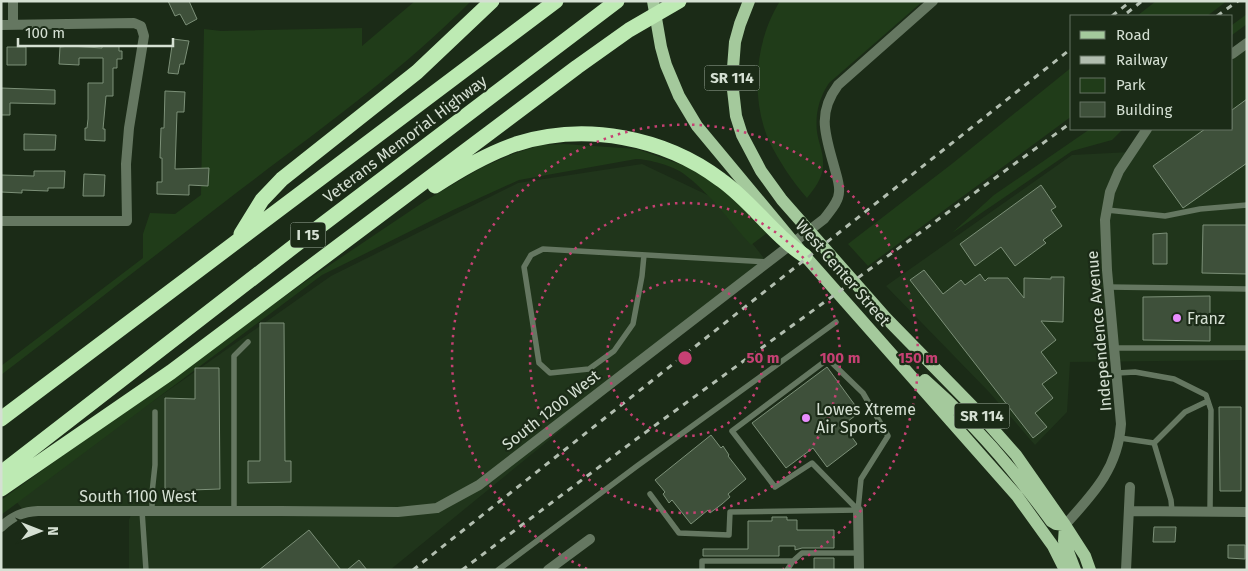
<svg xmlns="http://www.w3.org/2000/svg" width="1248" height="571" viewBox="0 0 1248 571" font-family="'Fira Sans',sans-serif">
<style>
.built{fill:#20351b}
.green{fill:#203c19}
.building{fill:#3e503a;stroke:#7c9078}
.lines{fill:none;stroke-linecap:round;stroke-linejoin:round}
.service{stroke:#657761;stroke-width:5.5}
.minor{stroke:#657761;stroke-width:10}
.tertiary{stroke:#657761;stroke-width:10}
.primary{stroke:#a4c99c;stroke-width:12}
.motorway{stroke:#bdeab3;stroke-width:15}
.rail{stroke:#b2beb0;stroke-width:3;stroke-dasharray:6 6;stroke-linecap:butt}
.ring{fill:none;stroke:#c64073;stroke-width:2.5;stroke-dasharray:2.5 5}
.poi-dot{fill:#e98dfe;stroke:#1b2b17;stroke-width:2}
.labels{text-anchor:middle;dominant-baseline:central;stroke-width:4.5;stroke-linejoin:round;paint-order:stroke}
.shield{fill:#1b2b17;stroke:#9daa9b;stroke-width:1}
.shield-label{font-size:15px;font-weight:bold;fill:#d5e0d3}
.street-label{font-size:16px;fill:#d5e0d3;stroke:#1b2b17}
.poi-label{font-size:16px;fill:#d5e0d3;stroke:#1b2b17;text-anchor:start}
.centre{fill:#c64073;stroke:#1b2b17;stroke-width:2.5}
.ring-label{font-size:15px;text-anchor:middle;font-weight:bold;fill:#c64073;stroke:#1b2b17;stroke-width:4.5;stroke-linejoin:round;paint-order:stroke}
</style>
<rect width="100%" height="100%" fill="#1b2b17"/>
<path class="built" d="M1247 43V360L1070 362 1067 412 1035 445 990 393 886 286 1072 155 1131 152 1151 129H1232V54Z
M642 164 718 200 767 262 390 570H129V520L132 512H25L14 499 331 276 518 183Z"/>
<path class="green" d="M415 1H471C401 72 319 130 240 190 160 251 81 314 1 375V366L143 258V234L150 213 175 214 201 195 204 29 221 31 362 28V46Z
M780 1H923L829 83C819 98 815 114 817 132 819 145 824 153 823 167 822 179 814 189 807 198 792 181 779 161 769 141 750 97 755 41 780 1Z
M1156 1H1227L1207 16H1137Z
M1247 14V24L1232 35V25Z
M1072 67V116L868 266 848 244 953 163Z
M1090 129H1123L1112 140 1072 151 952 233 994 195Z
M564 144 637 149 685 166 707 178 730 195 767 233 751 245C730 222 710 193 684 174 674 166 648 159 636 159L519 180 453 210 322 275 1 515V500L309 279 425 201 481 168 513 154 541 145Z"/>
<path class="building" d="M168 1H189L197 19 186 25 180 14 175 16Z
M173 39 189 41 184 64H180L178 74 168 73Z
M70 46 102 48V46H119V51H122V59H117V68H113V96H106L103 129H105V141L85 140V128H87L88 119V83H103V58H79V65L59 64 60 47Z
M7 47H26V65H7Z
M1 88 55 90V104L10 103V115H1Z
M165 91 185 92 184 112H177L175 169 209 168 208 186 189 185V195L157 194V182H162V158H160L161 128H164Z
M1247 99V163L1183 208 1153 166 1205 129H1232V110Z
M24 134 56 135 55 150H24Z
M34 171H65L64 188H48V191L22 190V193L1 192V175L34 176Z
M84 174 105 175 104 196H83Z
M1041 185 1056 207 1051 210 1062 226 1043 240 1046 243 1015 266 1001 247 975 266 960 244Z
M1203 225H1247V274L1202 273Z
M1167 233V264H1153V234Z
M924 270 943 294 961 280 965 285 980 274 985 281 988 278H1008L1024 298V278L1051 279V277H1064L1063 322 1041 321 1056 340 1041 352 1057 373 1042 384 1053 398 1035 413 1047 427 1033 438 910 280Z
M1210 296V341L1143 340V297Z
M260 323H284L285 461H291V482L248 483V461H260Z
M827 367 860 412 843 425 857 444 827 467 813 448 786 468 752 423Z
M195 368H219L220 489 191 490V492H165V398L195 399Z
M1219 407H1241V491H1220Z
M711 435 721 448 723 446 729 455 728 456 746 479 728 494 730 497 722 504 710 513 708 510 691 524 672 500 669 503 663 494 665 492 655 480Z
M772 517H787V520H797V530H834V548H802L795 550V546H779V556H703V549H748V521H772Z
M1154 527H1176L1175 542H1153Z
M309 530 341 570H259Z
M1228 545H1245V559L1228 558Z
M814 558H834V570H814Z
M359 560 367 570H347Z"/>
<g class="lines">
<path class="service" d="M1107 210 1165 216 1200 209 1247 205
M644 255 642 276 633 324 614 351 589 369 550 373 539 363 524 267 531 255 543 249 767 262
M1109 287 1247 289
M1115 348H1247
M828 359 863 393 888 436 861 479 858 510 812 463 775 487 732 431Z
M1117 373 1135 372 1174 379 1206 395 1211 410 1210 511
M1120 438 1154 443 1171 500 1172 511
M1154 443 1185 412 1208 401
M650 494 679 533 729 535 730 512 858 510
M142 511 146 570
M152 511V493L155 465V412
M234 511V356L248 342
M498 570 637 466 836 322
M702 570V561H793
M787 570 793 561 802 553H859"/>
<path class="minor" d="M13 1V24
M1 25 134 23 141 26 144 36 129 128 126 164 127 221H1
M858 510 859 570
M1129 511 1247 512
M1 527C13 516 22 512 38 511H280L398 512 437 508 479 485 824 219C829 212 839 202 839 192 840 184 836 174 834 166 825 134 817 113 838 85L933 1
M548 570 590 539
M1126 570 1130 487"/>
<path class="tertiary" d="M1232 54 1247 43
M1065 525C1094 493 1118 468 1121 424L1107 270 1105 220 1110 192 1119 171 1147 129"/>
<path class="primary" d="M653 1 661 47 666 65 679 96 697 126 805 256 1017 496 1053 546 1065 570
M749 1 740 24 735 42 732 81 736 116 742 135 761 171 782 200 886 318 977 411 1016 455 1065 525 1085 556 1090 570
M925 380C972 421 1014 470 1051 521L1056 524 1065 525
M1065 525 1064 541 1075 570"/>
<path class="motorway" d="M435 186C461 169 487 154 516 144 585 122 664 137 721 180 752 202 773 235 805 256
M241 234 262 200 282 179 417 72 492 1
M1 419 556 1
M1 473 302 240 617 1
M1 489 171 372 577 67 629 30 679 1"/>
<path class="rail" d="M1127 13 1142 1
M1112 16 1131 1
M1217 16 1238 1
M413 570 1072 48
M462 570 635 440 1072 122"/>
</g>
<g class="ring">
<circle cx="685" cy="358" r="78"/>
<circle cx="685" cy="358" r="155"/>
<path d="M587 569A233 233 0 1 1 783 569"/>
</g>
<g class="poi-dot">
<circle cx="1177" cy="318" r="5"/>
<circle cx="806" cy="418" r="5"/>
</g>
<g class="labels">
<g class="shield">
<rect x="704.5" y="65.5" width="55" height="25" rx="4"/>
<rect x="290.5" y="222.5" width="35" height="25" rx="4"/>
<rect x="954.5" y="403.5" width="55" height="25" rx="4"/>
</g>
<g class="shield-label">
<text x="732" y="78">SR 114</text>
<text x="308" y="235">I 15</text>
<text x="982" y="416">SR 114</text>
</g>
<g class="street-label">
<text transform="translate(405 139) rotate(-37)">Veterans Memorial Highway</text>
<text transform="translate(843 273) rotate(49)">West Center Street</text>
<text transform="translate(1099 331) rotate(-95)">Independence Avenue</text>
<text transform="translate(551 410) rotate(-38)">South 1200 West</text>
<text x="138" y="496">South 1100 West</text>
</g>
<g class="poi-label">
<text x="1187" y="318">Franz</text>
<text x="816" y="409">Lowes Xtreme<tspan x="816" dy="18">Air Sports</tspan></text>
</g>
</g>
<circle cx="685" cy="358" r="8" class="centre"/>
<g class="ring-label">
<text x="763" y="363">50 m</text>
<text x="840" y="363">100 m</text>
<text x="918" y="363">150 m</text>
</g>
<rect width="1248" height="571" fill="none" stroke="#d5e0d3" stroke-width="5"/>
<rect x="1070" y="15" width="162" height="115" fill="#1b2b17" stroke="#657362"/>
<rect x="1080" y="31" width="25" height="8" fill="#a4c99c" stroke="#657362"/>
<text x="1116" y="40" font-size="15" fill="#d5e0d3">Road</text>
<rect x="1080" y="56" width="25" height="8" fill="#b2beb0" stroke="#657362"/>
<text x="1116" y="65" font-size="15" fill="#d5e0d3">Railway</text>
<rect x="1080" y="78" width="25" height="15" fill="#203c19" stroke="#657362"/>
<text x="1116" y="90" font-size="15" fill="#d5e0d3">Park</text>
<rect x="1080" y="102" width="25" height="15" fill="#3e503a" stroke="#657362"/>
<text x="1116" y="115" font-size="15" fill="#d5e0d3">Building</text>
<g transform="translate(40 531) rotate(90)" stroke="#1b2b17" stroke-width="4" paint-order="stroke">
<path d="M0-4L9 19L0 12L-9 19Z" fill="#d5e0d3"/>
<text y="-8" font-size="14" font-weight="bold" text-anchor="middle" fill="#d5e0d3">N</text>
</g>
<path d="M18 38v8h155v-8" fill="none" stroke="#d5e0d3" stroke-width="2.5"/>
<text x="25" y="38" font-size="15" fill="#d5e0d3" stroke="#1b2b17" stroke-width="4" paint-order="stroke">100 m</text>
</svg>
